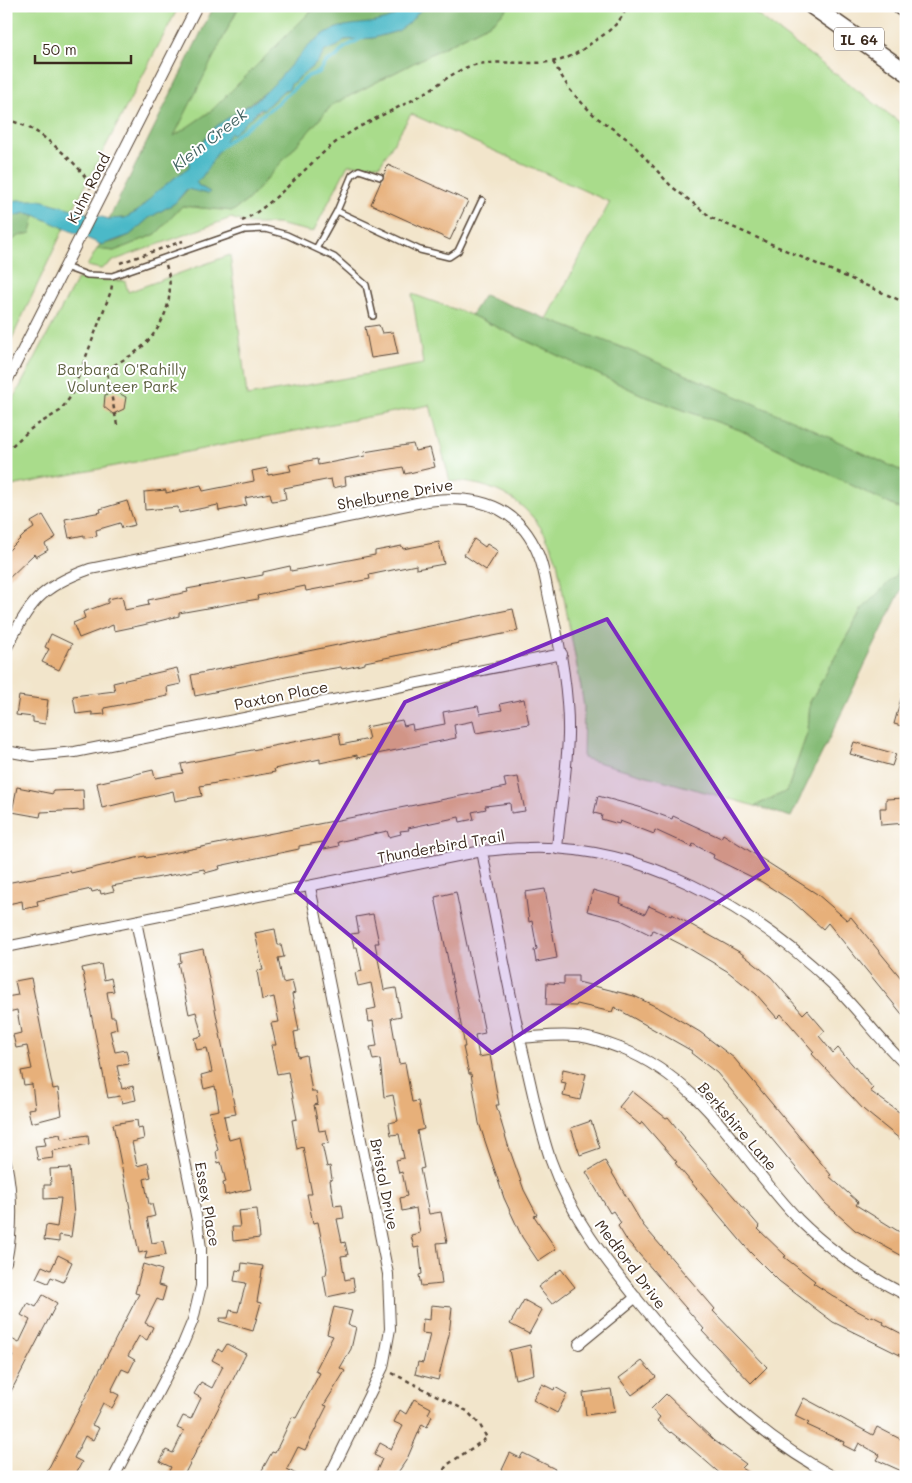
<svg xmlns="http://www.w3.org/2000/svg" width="912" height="1483" viewBox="0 0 912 1483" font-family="Mali,sans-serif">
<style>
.green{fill:#a9dc8b;stroke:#728354}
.forest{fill:#86bc77;stroke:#60734a}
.water{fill:#4cb9c8;stroke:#447273}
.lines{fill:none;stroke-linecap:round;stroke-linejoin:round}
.stream{stroke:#4cb9c8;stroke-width:4}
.building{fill:#e7b07a}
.service-casing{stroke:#564638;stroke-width:8}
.minor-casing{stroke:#564638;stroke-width:12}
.primary-casing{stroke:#564638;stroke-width:19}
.path{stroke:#564638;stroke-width:2.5;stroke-dasharray:4 4;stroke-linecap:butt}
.service{stroke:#fff;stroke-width:5}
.minor{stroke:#fff;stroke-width:10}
.primary{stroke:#fff;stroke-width:16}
.marked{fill:#7b2cbf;fill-opacity:0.2;stroke:#7b2cbf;stroke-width:4;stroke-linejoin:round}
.labels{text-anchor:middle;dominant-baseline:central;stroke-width:4;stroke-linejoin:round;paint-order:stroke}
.shield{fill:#fff;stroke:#766a62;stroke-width:1}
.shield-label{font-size:14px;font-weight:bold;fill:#3b2a1e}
.street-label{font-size:15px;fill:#3b2a1e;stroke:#fff}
.park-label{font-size:15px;fill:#5c5f3f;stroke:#fff}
.water-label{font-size:16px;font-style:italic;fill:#426362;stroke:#fff}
</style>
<rect width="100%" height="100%" fill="#fff"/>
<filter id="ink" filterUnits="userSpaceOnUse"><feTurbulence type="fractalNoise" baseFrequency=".02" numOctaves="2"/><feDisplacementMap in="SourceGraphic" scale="10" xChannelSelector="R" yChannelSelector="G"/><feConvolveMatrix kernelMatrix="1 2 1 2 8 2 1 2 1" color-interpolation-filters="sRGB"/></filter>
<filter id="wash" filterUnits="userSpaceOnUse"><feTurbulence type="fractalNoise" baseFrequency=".0096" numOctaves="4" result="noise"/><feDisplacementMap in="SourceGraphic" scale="20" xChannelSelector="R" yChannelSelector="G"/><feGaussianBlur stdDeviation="1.12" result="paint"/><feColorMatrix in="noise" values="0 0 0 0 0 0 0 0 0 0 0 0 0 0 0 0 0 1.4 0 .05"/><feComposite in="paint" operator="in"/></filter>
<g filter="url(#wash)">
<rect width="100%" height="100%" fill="#f2e5cb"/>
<path class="green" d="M6 6H179L74 207 6 351Z
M239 6H331L310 12 211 111 173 137Z
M510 6H745L906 127V473C787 418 669 365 547 319L610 202 411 114 380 165H348L313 232 277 224H249L231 218 115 260 101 269 87 266 97 249 114 251 156 234 182 206 233 211 248 200 332 105 493 22Z
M230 255 247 396 423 364 412 294 471 315 647 397 740 430 906 512V539L896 575 862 609 810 702 808 731 787 791 755 806 583 758 584 707 581 688 557 561C539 510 505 483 450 481L430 405 6 487V413L77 279 125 281 128 292Z"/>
<path class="forest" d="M214 6H239L174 136 211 111 310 12 331 6H406L398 15 383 21 325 34 266 92 211 131 189 167 156 192 138 211 125 218 109 219Z
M424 6H510L493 22 332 105 248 200 233 211 182 206 156 234 114 251 97 249 100 244 114 242 130 235 149 218 175 203 188 189 210 192 199 186 196 182 202 177C209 163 219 147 229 135 237 125 259 113 268 105 276 99 280 90 289 89L291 84 318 62 325 50 344 40 373 38 398 31Z
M26 213 35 215 31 233 19 236 6 244V218Z
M484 295 626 349 794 421 906 473V512L740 430 647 397 471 315Z
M906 539V580L791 817 755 806 787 791 808 731 810 702 862 609 896 575Z"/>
<path class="water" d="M406 6H424L408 24 398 31 373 38 344 40 338 46 325 51 318 62 291 84 289 89 284 90 264 109H260L233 134 230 133 202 177 196 182 199 186 210 192 208 194 187 189 175 203 149 218 130 235 102 245 35 215 26 213 6 218V204L17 200H40L109 219 125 218 138 211 156 192 189 167V157C199 153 203 139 211 131 226 116 251 107 267 91 286 73 302 48 324 34 350 17 382 32 406 6Z"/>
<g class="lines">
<path class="stream" d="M218 149 275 105 308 76 319 72 327 61 336 57 344 48 367 35"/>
</g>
<g id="blocks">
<path class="building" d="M388 165 468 201 450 240 371 204Z
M379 325 382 333 393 332 398 354 371 358 365 327Z
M115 391 126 397 124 409 113 414 104 407 105 395Z
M413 444 415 451 430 448 435 467 405 474 403 467 345 477 346 485 333 488 331 479 284 488 286 499 272 501 270 493 245 498 247 505 219 511 218 505 179 513 178 507 145 510 144 492 166 490V493L201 485 203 491 254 481 252 471 267 468 268 475 291 471 289 465 317 459 318 465 365 456 364 452Z
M127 501 135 525 122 528 120 523 96 530 97 536 84 538V535L69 538 65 519 101 512 100 509Z
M43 515 56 537 45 544 48 550 36 557 34 554 6 581V553L25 534 34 528 31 522Z
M474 539 485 547 487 544 498 551 486 570 464 555Z
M439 542 444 564 416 569V565L369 575 370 579 306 591 305 586 257 596 258 599 179 613V616L143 625 114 631 113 625 79 638 73 623 85 618 83 612 108 603V599L122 596 125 610 149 605 148 600 188 592 187 589 263 575V572L290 566 291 571 375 555V551L402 546 403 549Z
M513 609 518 631 365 662V664L342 669 341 667 305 673 195 696 191 675Z
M51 634 72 644 59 670 42 662 49 649 45 647Z
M177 668 181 684 167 687 168 696 104 708 105 714 92 715V712L76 714 73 696 115 691 113 683Z
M903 691 906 692V727L894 724Z
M19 696 48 700 45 724 33 722V717L16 715Z
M524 699 529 724 476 733 473 721 454 725 456 738 357 758V755L320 763V759L274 769 275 772 200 786 202 796 175 801 173 791 102 808 97 783 153 770 155 778 183 773 181 764 339 733 341 745 369 739 366 727 402 720 404 726 412 724 413 730 445 724 443 712 478 706 480 714 502 710 500 704Z
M854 742 896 754 892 766 850 754Z
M518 777 525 811 511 813 510 803 485 806 486 809 472 812 474 819 460 822 459 817 408 828 409 830 400 831 401 834 389 837 387 831 338 842 339 846 324 849 323 842 299 846V849L219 866 220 869 205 873 204 869 112 886 114 891 101 894 100 890 92 892 91 889 37 901 38 906 23 909 22 901 8 904 6 883 70 871 71 873 145 856 146 858 506 787 504 779Z
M17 787 53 794V791L83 790 84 810 41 812 40 817 12 812Z
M598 796 639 807 672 819 673 816 721 838 723 834 817 894 847 920 851 917 906 984V1019L828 923 823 929 793 902 762 882 713 858 714 855 693 844 692 847 655 830 654 834 620 821 619 824 601 819 602 815 594 813Z
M906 798V823L881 825 880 808H886V799Z
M545 889 557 958 536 962 534 950 537 949 532 921 529 922 525 892Z
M593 890 621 898 620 903 645 914 649 906 671 916 672 914 741 953 771 977 803 1014 807 1010 825 1031 819 1036 833 1053 838 1048 873 1088 870 1091 906 1117V1144L864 1110 812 1054 814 1052 781 1014 777 1018 756 994 727 971 690 949 653 930 651 935 621 920 587 911Z
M456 892 485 1033 475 1035 479 1057 490 1055 499 1105H496L508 1145 524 1190 537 1215 534 1216 556 1249 538 1261 522 1237 504 1198 479 1123 471 1074H469L463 1047H465L458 1008 435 897Z
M373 914 379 943H375L384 990 396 988 401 1016 391 1018 399 1064 405 1063 412 1102 418 1101 424 1129 417 1131 424 1168 420 1169 429 1214 441 1212 447 1242 437 1243 442 1284 421 1286 419 1275 422 1274 419 1247 414 1248 411 1235 420 1233 416 1208 402 1211 400 1198 407 1196 402 1172 399 1173 396 1160 404 1158 399 1134 391 1135 389 1123 398 1121 393 1095 384 1097 380 1059 373 1060 370 1047 377 1046 373 1021 369 1022 367 1010 376 1008 371 983 358 986 355 973 362 971 357 947H354L351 934 359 933 356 917Z
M275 929 278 945H281L284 957 278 958 283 983 292 981 295 993 292 994 299 1031 294 1032 298 1057 306 1055 312 1092H316L318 1104 314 1105 319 1131 326 1130 329 1143 322 1144 327 1167 330 1166 332 1179 330 1180 334 1206 342 1205 344 1218 337 1219 342 1243 345 1242 348 1255 341 1256 345 1280 353 1278 355 1291 327 1297 323 1275H326L327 1268 318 1222 313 1223 307 1194H312L303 1147 297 1149 292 1120 297 1119 288 1072 277 1074 271 1045H276L271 1023 279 1022 274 997 262 1000 257 971 263 970 255 933Z
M203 949 236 1114 224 1116 229 1140 240 1137 251 1189 225 1195 223 1183 226 1182 221 1162 218 1163 216 1151 218 1150 209 1112 219 1110 215 1086 204 1089 201 1075 212 1072 207 1048 197 1050 194 1038 202 1036 196 1012 189 1014 178 963 181 962 180 954Z
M101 964 104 980 111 978 114 991 107 992 111 1017H115L117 1029 110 1031 115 1052 126 1050 129 1064 117 1066 122 1089 133 1086 136 1100 122 1103 120 1096 108 1098 82 968Z
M564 976H578V982L634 996 659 1008 700 1032 734 1058 831 1175 829 1176 858 1202 856 1205 906 1236V1258L855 1230 825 1203 717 1073 691 1053 692 1051 614 1007 612 1012 577 1004 576 1006 546 1005 547 983 564 984Z
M31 978 53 1089 58 1088 62 1115 31 1123 28 1109 35 1108 32 1084 24 1085 21 1071 32 1069 27 1046 16 1048 13 1035 21 1033 17 1010 8 1012 6 997 18 995 15 981Z
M563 1069 586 1074 580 1100 563 1096 566 1083 561 1082Z
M632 1091 666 1118 668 1117 685 1138 684 1139 760 1227 758 1229 786 1256 784 1257 815 1281 813 1283 852 1308 871 1318 872 1316 884 1322 883 1324 906 1336V1358L833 1322 779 1281 750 1252 675 1163 677 1162 642 1122 640 1125 619 1107Z
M137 1120 138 1128 142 1127 144 1139 132 1142 137 1166 148 1163 151 1177 144 1179 149 1204H152L155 1216 147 1218 152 1243 163 1241 166 1255 145 1259 147 1251 139 1253 113 1124Z
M591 1121 600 1148 580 1155 571 1128Z
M60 1134 61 1139 88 1135 89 1144 52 1151 53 1158 38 1160 35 1146 46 1145 44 1137Z
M605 1161 643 1225 715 1309 713 1311 767 1367 751 1383 702 1331 704 1329 626 1239 618 1226 621 1223 613 1211 610 1213 586 1172Z
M70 1168 74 1215 71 1237 59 1235V1242L44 1240 46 1225 57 1227 61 1198 44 1199V1185H51L50 1169Z
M257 1209 260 1238 233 1241 232 1227H240L238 1211Z
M58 1255 72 1262 63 1282 51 1277 48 1283 36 1278 42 1266 51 1270Z
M242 1263 263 1266 257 1302 261 1303 253 1331 219 1321 220 1318H228L230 1310 238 1312 246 1283 234 1281 236 1270 241 1271Z
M143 1264 162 1270 158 1285 166 1287 162 1301 157 1299 145 1323 153 1327 147 1340 139 1336 128 1356 135 1360 129 1372 122 1369 111 1391 119 1395 112 1408 103 1403 92 1425 99 1428 93 1440 85 1436 74 1458 82 1462 74 1477H44L139 1294 135 1293Z
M561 1269 575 1287 552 1304 538 1287Z
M43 1295 57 1303 6 1401V1368L13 1356 6 1352V1336L19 1343 30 1320 21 1315 28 1303 36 1307Z
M524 1300 542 1310 529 1334 510 1324Z
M431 1305 452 1307 449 1335 438 1380 415 1374 418 1362 423 1363 430 1334 422 1333 423 1319 430 1320Z
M334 1307 352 1311 348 1325 356 1327 351 1349 340 1368 345 1371 324 1405 327 1406 305 1450 298 1447 287 1469 301 1477H271L261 1472 272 1452 275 1453 292 1417 296 1418 320 1373 315 1371 333 1336 327 1334Z
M227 1344 246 1354 183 1477H166L171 1467 160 1462 166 1450 173 1453 184 1431 177 1428 183 1416 191 1419 201 1398 194 1394 201 1382 212 1388 223 1366 212 1360 218 1349 222 1352Z
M530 1345 534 1374 515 1379 509 1350Z
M642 1361 656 1377 632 1395 619 1378Z
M542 1384 554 1390 555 1387 567 1394 557 1413 533 1400Z
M611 1389 615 1411 586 1415 583 1393Z
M666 1394 715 1441 746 1464 742 1468 756 1477H724L692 1449 671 1432 670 1433 657 1421 660 1417 651 1409Z
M804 1398 873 1435 877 1427 906 1442V1473L877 1460 880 1455 859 1443 855 1451 843 1445 844 1442 807 1425 809 1423 795 1416Z
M414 1399 431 1408 428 1414 432 1416 427 1427 422 1424 407 1459 395 1477H374L382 1459 374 1455 380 1443 391 1449 403 1426 394 1422 400 1410 406 1414Z
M510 1453 520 1458 523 1453 555 1469 551 1477H503L505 1472 502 1470Z"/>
</g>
</g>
<g filter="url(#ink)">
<use href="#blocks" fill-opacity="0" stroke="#564638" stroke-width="1"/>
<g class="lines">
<g class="service-casing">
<path id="service" d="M337 211 420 250 449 257 458 251 482 200
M317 247 337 211 352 175 359 170 380 177
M65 267 87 275 112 276 245 230 265 229 287 235 334 257 366 285 373 316"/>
</g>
<g class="minor-casing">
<path id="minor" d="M6 383 197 6
M6 649C30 603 39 587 90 569L427 501C476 494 519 505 539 556 545 571 547 591 551 607 561 649 569 692 568 735 567 773 560 811 557 849
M6 751 33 756 75 752 562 654
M482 851C497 925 510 1000 528 1073 535 1103 541 1133 551 1161 570 1215 606 1261 641 1304 702 1378 748 1430 834 1477
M310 887 388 1274 390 1329 383 1367 329 1477
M6 947 482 851C497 850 512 848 527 848 642 844 751 906 831 983 858 1009 879 1040 906 1065
M519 1038C538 1037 558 1034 576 1036 591 1037 606 1043 620 1048 706 1082 738 1156 798 1219 830 1251 866 1275 906 1295
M6 1162C13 1196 13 1228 6 1262
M579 1344 636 1297
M114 1477 183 1344 193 1320 201 1286V1248L197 1220 136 921"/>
</g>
<g class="primary-casing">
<path id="primary" d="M812 6 906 72
M900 6 906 10"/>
</g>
<path class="path" d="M553 62 570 90 583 104 596 117 630 141 671 186 712 218 906 303
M6 119C18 123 29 127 38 133 52 143 90 173 90 189
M242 221C274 204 297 176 323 153 354 125 384 116 418 97 435 88 452 72 470 66 500 58 532 67 561 60 575 56 586 47 597 39 610 31 622 21 627 6
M120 263 183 241
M117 425 107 372 109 368C116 364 123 360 130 356 160 337 178 300 166 265
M6 451 32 428 60 411 71 396 111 291 112 285
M392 1373 467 1411 480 1425 487 1438 447 1465 439 1477"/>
<use href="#service" class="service"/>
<use href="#minor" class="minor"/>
<use href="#primary" class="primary"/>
</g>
</g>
<path class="marked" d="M607 619 768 869 492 1053 296 891 405 702Z"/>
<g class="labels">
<rect class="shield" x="834" y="27.5" width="50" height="23" rx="4"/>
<g class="shield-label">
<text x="859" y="39">IL 64</text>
</g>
<g class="street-label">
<text transform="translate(88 188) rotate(-63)">Kuhn Road</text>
<text transform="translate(395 494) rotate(-10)">Shelburne Drive</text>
<text transform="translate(281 695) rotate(-11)">Paxton Place</text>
<text transform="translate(441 846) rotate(-10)">Thunderbird Trail</text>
<text transform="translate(738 1126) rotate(49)">Berkshire Lane</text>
<text transform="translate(385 1184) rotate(79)">Bristol Drive</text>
<text transform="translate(208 1204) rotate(80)">Essex Place</text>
<text transform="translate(631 1264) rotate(53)">Medford Drive</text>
</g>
<g class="park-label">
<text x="122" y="369">Barbara O'Rahilly<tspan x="122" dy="17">Volunteer Park</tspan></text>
</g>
<g class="water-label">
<text transform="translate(209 139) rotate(-38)">Klein Creek</text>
</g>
</g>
<rect width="912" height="1483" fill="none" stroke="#fff" stroke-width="25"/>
<path d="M35 55v8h96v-8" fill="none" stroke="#3b2a1e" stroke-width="2.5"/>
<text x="42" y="55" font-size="15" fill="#3b2a1e" stroke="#ffffff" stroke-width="4" paint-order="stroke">50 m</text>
</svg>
